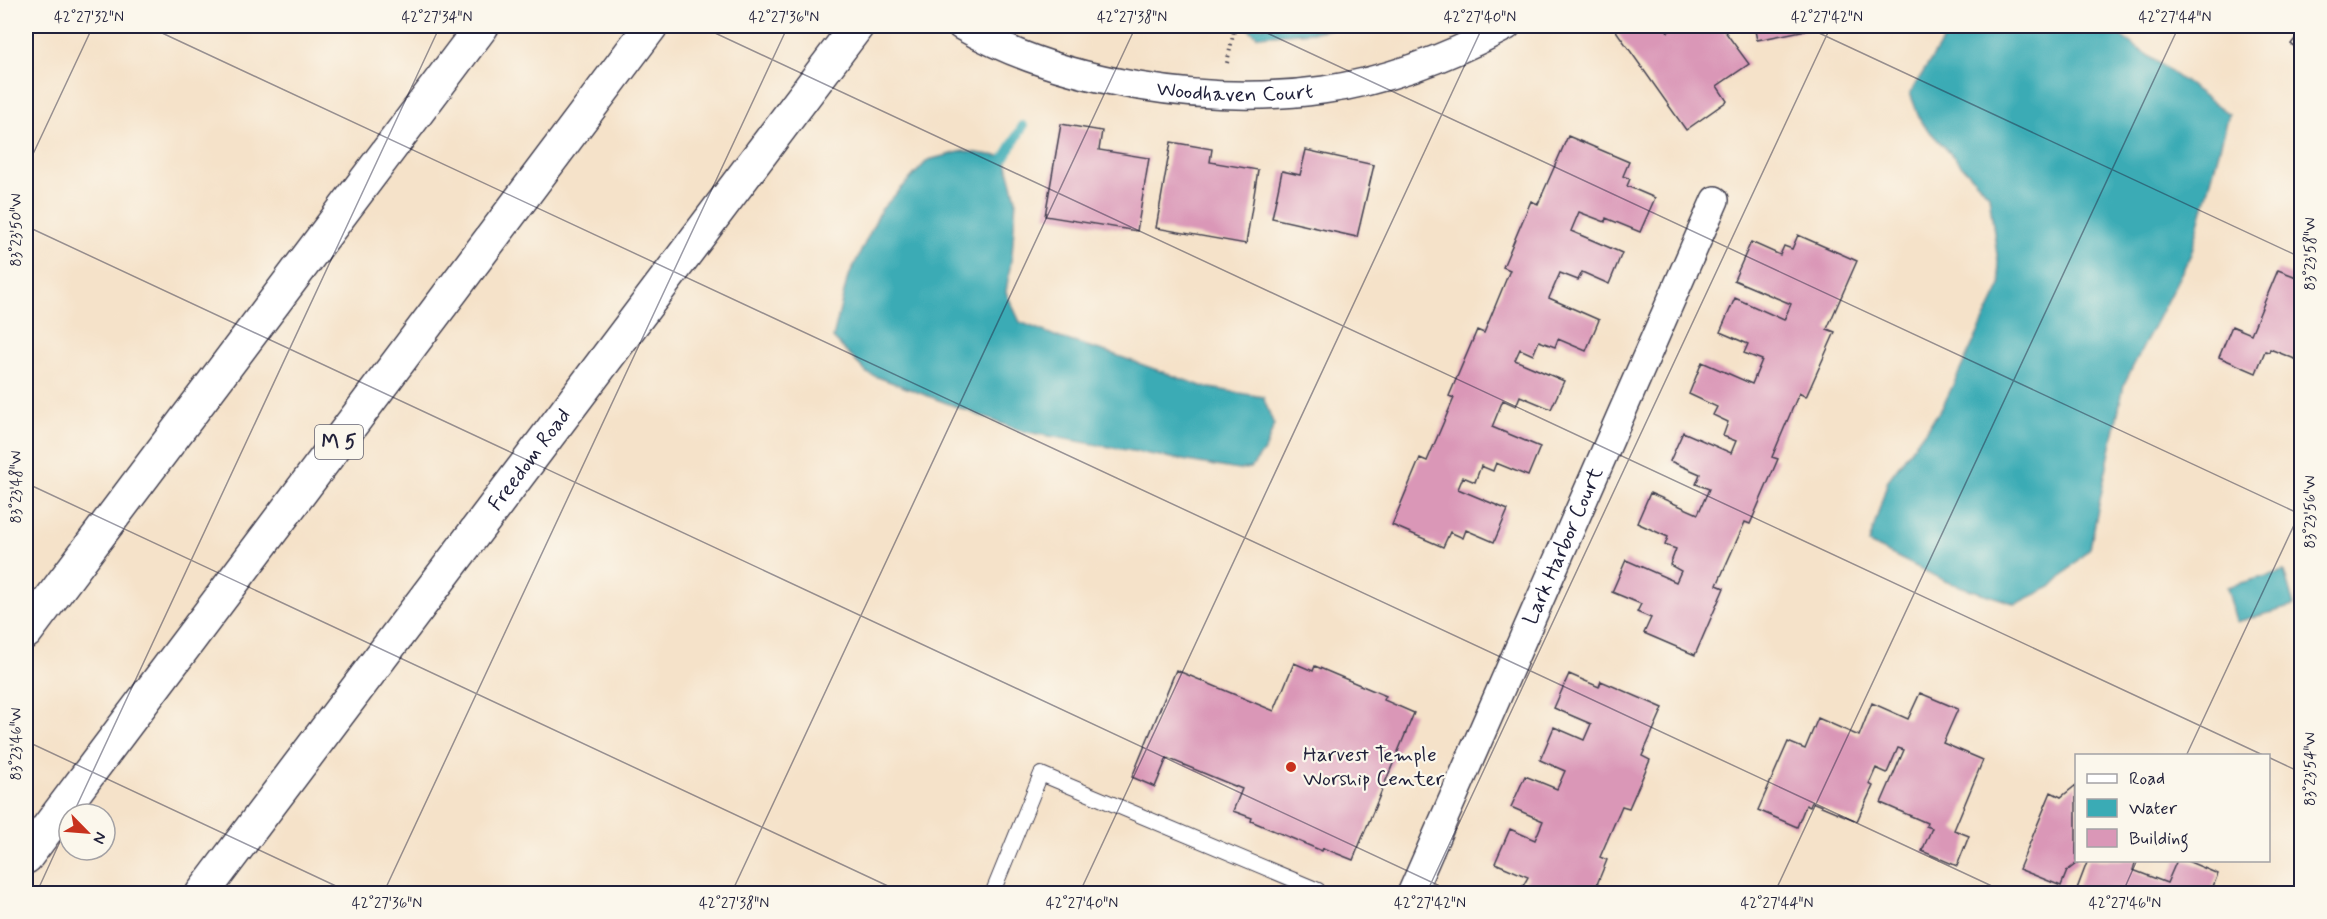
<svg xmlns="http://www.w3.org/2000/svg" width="2327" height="919" viewBox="0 0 2327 919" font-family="Mynerve,sans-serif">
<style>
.water{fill:#3aabb5;stroke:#2e6678;stroke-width:1.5}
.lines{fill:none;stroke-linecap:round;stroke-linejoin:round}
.stream{stroke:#3aabb5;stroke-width:10}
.building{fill:#da97b7}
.lane-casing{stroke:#423f50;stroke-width:16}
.street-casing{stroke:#423f50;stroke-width:30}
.secondary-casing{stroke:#423f50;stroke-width:36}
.highway-casing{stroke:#423f50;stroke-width:36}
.path{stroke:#423f50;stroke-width:4;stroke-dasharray:1.5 4.5;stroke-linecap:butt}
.lane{stroke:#fff;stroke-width:14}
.street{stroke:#fff;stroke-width:27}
.secondary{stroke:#fff;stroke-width:33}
.highway{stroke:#fff;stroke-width:33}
.ticks{fill:none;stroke:#22223b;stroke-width:1.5;stroke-opacity:0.45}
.poi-dot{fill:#c8321e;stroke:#fbf7ec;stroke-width:2}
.labels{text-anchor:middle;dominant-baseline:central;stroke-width:4.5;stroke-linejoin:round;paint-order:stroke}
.shield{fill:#fbf7ec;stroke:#636270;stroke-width:1.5}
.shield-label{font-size:20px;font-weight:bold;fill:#22223b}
.street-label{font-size:21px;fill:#22223b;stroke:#fbf7ec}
.poi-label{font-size:21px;fill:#22223b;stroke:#fbf7ec;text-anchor:start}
.neatline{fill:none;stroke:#22223b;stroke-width:2}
.ticks-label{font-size:15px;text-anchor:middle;fill:#22223b}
</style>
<rect width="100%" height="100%" fill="#fbf7ec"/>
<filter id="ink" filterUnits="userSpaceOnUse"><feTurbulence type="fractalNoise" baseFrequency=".0167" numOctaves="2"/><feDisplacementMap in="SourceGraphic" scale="12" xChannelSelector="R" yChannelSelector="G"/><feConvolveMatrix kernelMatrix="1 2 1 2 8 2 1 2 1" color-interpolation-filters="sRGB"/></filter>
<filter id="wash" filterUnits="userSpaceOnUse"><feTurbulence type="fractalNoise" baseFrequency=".008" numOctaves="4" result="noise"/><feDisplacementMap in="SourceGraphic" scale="24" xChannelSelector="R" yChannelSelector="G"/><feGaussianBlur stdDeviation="1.35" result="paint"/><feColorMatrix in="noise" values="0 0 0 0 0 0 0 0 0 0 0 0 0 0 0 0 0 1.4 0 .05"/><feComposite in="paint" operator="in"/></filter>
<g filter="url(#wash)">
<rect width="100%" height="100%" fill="#f5e2c9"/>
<path class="water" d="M1245 26H1346L1313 32 1257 36Z
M1952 26H2107L2229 114 2191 254 2124 384 2090 548 2051 587 2016 604 1947 582 1869 543 1888 480 1942 408 2001 285 1989 195 1921 122 1910 93Z
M963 151 1005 157 1016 199 1012 255 1006 292 1020 322 1060 338 1110 353 1204 387 1263 397 1274 425 1266 448 1251 468 1238 470 1021 431 867 373 833 338 847 280 881 210 928 160Z
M2284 571 2294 606 2236 622 2227 587Z"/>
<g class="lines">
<path class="stream" d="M1005 157 1023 126"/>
</g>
<g id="blocks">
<path class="building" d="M1617 26H1664L1668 32 1677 26H1721L1749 64 1717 86 1727 101 1686 130 1614 28Z
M1754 26H1821V27L1757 40Z
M2302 30V52L2291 44Z
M1061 124 1102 131 1099 150 1149 158 1137 231 1045 216Z
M1568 136 1629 162 1623 176 1630 179 1627 186 1655 198 1640 232 1606 218 1605 222 1579 212 1571 231 1622 253 1609 284 1582 272 1578 280 1560 273 1549 298 1599 320 1586 351 1558 339 1555 347 1539 341 1533 355 1520 349 1515 360 1564 381 1551 409 1520 396 1516 406 1503 400 1492 427 1540 447 1528 476 1496 463 1493 471 1481 466 1475 482 1463 477 1458 489 1508 510 1494 542 1466 530 1463 538 1450 532 1443 547 1392 525 1420 458 1427 461 1454 398 1449 396 1477 330 1484 333 1510 270 1503 267 1531 201 1538 204Z
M1171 142 1212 149 1210 162 1258 170 1246 244 1156 228Z
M1306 150 1374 165 1357 237 1272 218 1282 171 1300 175Z
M1798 235 1857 261 1827 329 1835 332 1806 397 1799 393 1772 457 1778 459 1750 524 1745 522 1717 585 1724 588 1695 655 1644 633 1651 618 1637 612 1641 604 1612 592 1626 560 1676 582 1681 571 1670 565 1676 549 1665 545 1668 537 1637 523 1650 493 1698 514 1709 489 1696 484 1700 474 1670 461 1683 432 1731 453 1736 441 1723 436 1728 422 1713 415 1717 407 1689 394 1702 362 1752 384 1762 360 1744 353 1748 344 1720 332 1735 298 1784 320 1791 304 1734 280 1751 242 1780 255 1784 246 1792 249Z
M2278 270 2302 279V362L2270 349 2269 352 2265 351 2256 373 2219 357 2232 326 2251 334Z
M1294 663 1313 671 1315 666 1386 696 1384 700 1414 713 1353 860 1323 848 1322 851 1251 821 1252 818 1233 811 1242 789 1167 758 1155 787 1132 777 1176 670 1274 711Z
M1569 674 1599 687 1601 681 1663 708 1642 756 1650 760 1629 808 1622 806 1600 857 1607 860 1593 894H1542L1523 886 1528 877 1495 863 1510 829 1535 840 1543 821 1511 807 1525 776 1557 789 1565 771 1540 760 1554 727 1584 740 1591 724 1554 708Z
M1920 693 1958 709 1943 743 1983 760 1954 830 1969 836 1957 866 1922 851 1932 828 1926 826 1927 823 1881 803 1904 750 1898 748 1887 773 1876 768 1869 784 1873 786 1857 821 1812 802 1810 807 1806 805 1797 827 1758 810 1788 742 1805 749 1818 718 1859 736 1872 703 1908 719Z
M2076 785V860H2081L2067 871 2061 886 2019 869 2051 792 2061 797Z
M2088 860H2136L2133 870 2167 883 2177 860H2185L2218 874 2210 894H2075Z"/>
</g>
</g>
<g filter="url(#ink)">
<use href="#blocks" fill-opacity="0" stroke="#423f50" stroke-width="1.5"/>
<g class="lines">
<g class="lane-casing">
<path id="lane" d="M992 894 1041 774 1318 890 1317 894"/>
</g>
<g class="street-casing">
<g id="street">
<path id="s1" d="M961 26C1062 84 1209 106 1323 90 1387 81 1451 56 1507 26"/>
<path id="s2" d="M1411 894 1715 200"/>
</g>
</g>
<g class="secondary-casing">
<g id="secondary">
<path id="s3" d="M202 894 857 26"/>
</g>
</g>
<g class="highway-casing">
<path id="highway" d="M26 632 482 26
M26 857 651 26"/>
</g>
<path class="path" d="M1227 63 1235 26"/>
<use href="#lane" class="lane"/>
<use href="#street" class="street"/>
<use href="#secondary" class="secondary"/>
<use href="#highway" class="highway"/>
</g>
</g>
<path class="ticks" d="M147 26 2009 894M700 26 2265 756M1252 26 2302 515M1804 26 2302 258M26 169 93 26M26 226 1457 894M26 483 905 894M26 741 353 894M2186 756 2302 508M2268 757 2302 773M73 814 440 26M36 894 69 822M383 894 788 26M731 894 1136 26M1079 894 1483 26M1426 894 1831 26M1774 894 2179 26M2122 894 2137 860"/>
<circle class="poi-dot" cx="1291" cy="767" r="6"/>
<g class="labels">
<rect class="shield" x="315" y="425" width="48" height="34" rx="4.5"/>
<g class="shield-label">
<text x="339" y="442">M 5</text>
</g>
<g class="street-label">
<text stroke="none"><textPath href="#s1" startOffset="285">Woodhaven Court</textPath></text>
<text stroke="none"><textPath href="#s3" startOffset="544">Freedom Road</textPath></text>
<text stroke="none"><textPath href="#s2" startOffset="380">Lark Harbor Court</textPath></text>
</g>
<g class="poi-label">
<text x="1303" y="755">Harvest Temple<tspan x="1303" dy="24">Worship Center</tspan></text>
</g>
</g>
<rect width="2327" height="919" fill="none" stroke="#fbf7ec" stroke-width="66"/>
<rect x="2075" y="754" width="195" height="108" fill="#fbf7ec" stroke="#a4a2a5" stroke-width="1.5"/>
<rect x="2087" y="774" width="30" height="9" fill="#ffffff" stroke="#a4a2a5" stroke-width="1.5"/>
<text x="2129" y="784" font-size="18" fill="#22223b">Road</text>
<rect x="2087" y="799" width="30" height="18" fill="#3aabb5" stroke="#a4a2a5" stroke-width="1.5"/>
<text x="2129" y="814" font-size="18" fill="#22223b">Water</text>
<rect x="2087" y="829" width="30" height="18" fill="#da97b7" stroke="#a4a2a5" stroke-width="1.5"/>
<text x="2129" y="844" font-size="18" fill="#22223b">Building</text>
<g transform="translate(87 832) rotate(115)"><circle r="28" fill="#fbf7ec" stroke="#a4a2a5" stroke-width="1.5"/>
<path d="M0-4.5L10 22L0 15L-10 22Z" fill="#c8321e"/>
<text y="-9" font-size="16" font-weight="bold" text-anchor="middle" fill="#22223b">N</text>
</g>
<rect x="33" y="33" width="2261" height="853" class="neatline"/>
<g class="ticks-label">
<text x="89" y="22">42°27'32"N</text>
<text x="437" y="22">42°27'34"N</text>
<text x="784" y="22">42°27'36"N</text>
<text x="1132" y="22">42°27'38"N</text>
<text x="1480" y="22">42°27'40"N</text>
<text x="1827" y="22">42°27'42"N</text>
<text x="2175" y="22">42°27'44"N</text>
<text transform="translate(16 230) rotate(-90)" y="5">83°23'50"W</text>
<text transform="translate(2310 254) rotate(-90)" y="5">83°23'58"W</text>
<text transform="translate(16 487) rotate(-90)" y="5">83°23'48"W</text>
<text transform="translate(2310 512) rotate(-90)" y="5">83°23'56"W</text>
<text transform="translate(16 744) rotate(-90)" y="5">83°23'46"W</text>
<text transform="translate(2310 769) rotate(-90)" y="5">83°23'54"W</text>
<text x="387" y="908">42°27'36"N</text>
<text x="734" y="908">42°27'38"N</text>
<text x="1082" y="908">42°27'40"N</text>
<text x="1430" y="908">42°27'42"N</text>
<text x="1777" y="908">42°27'44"N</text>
<text x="2125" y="908">42°27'46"N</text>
</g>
</svg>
